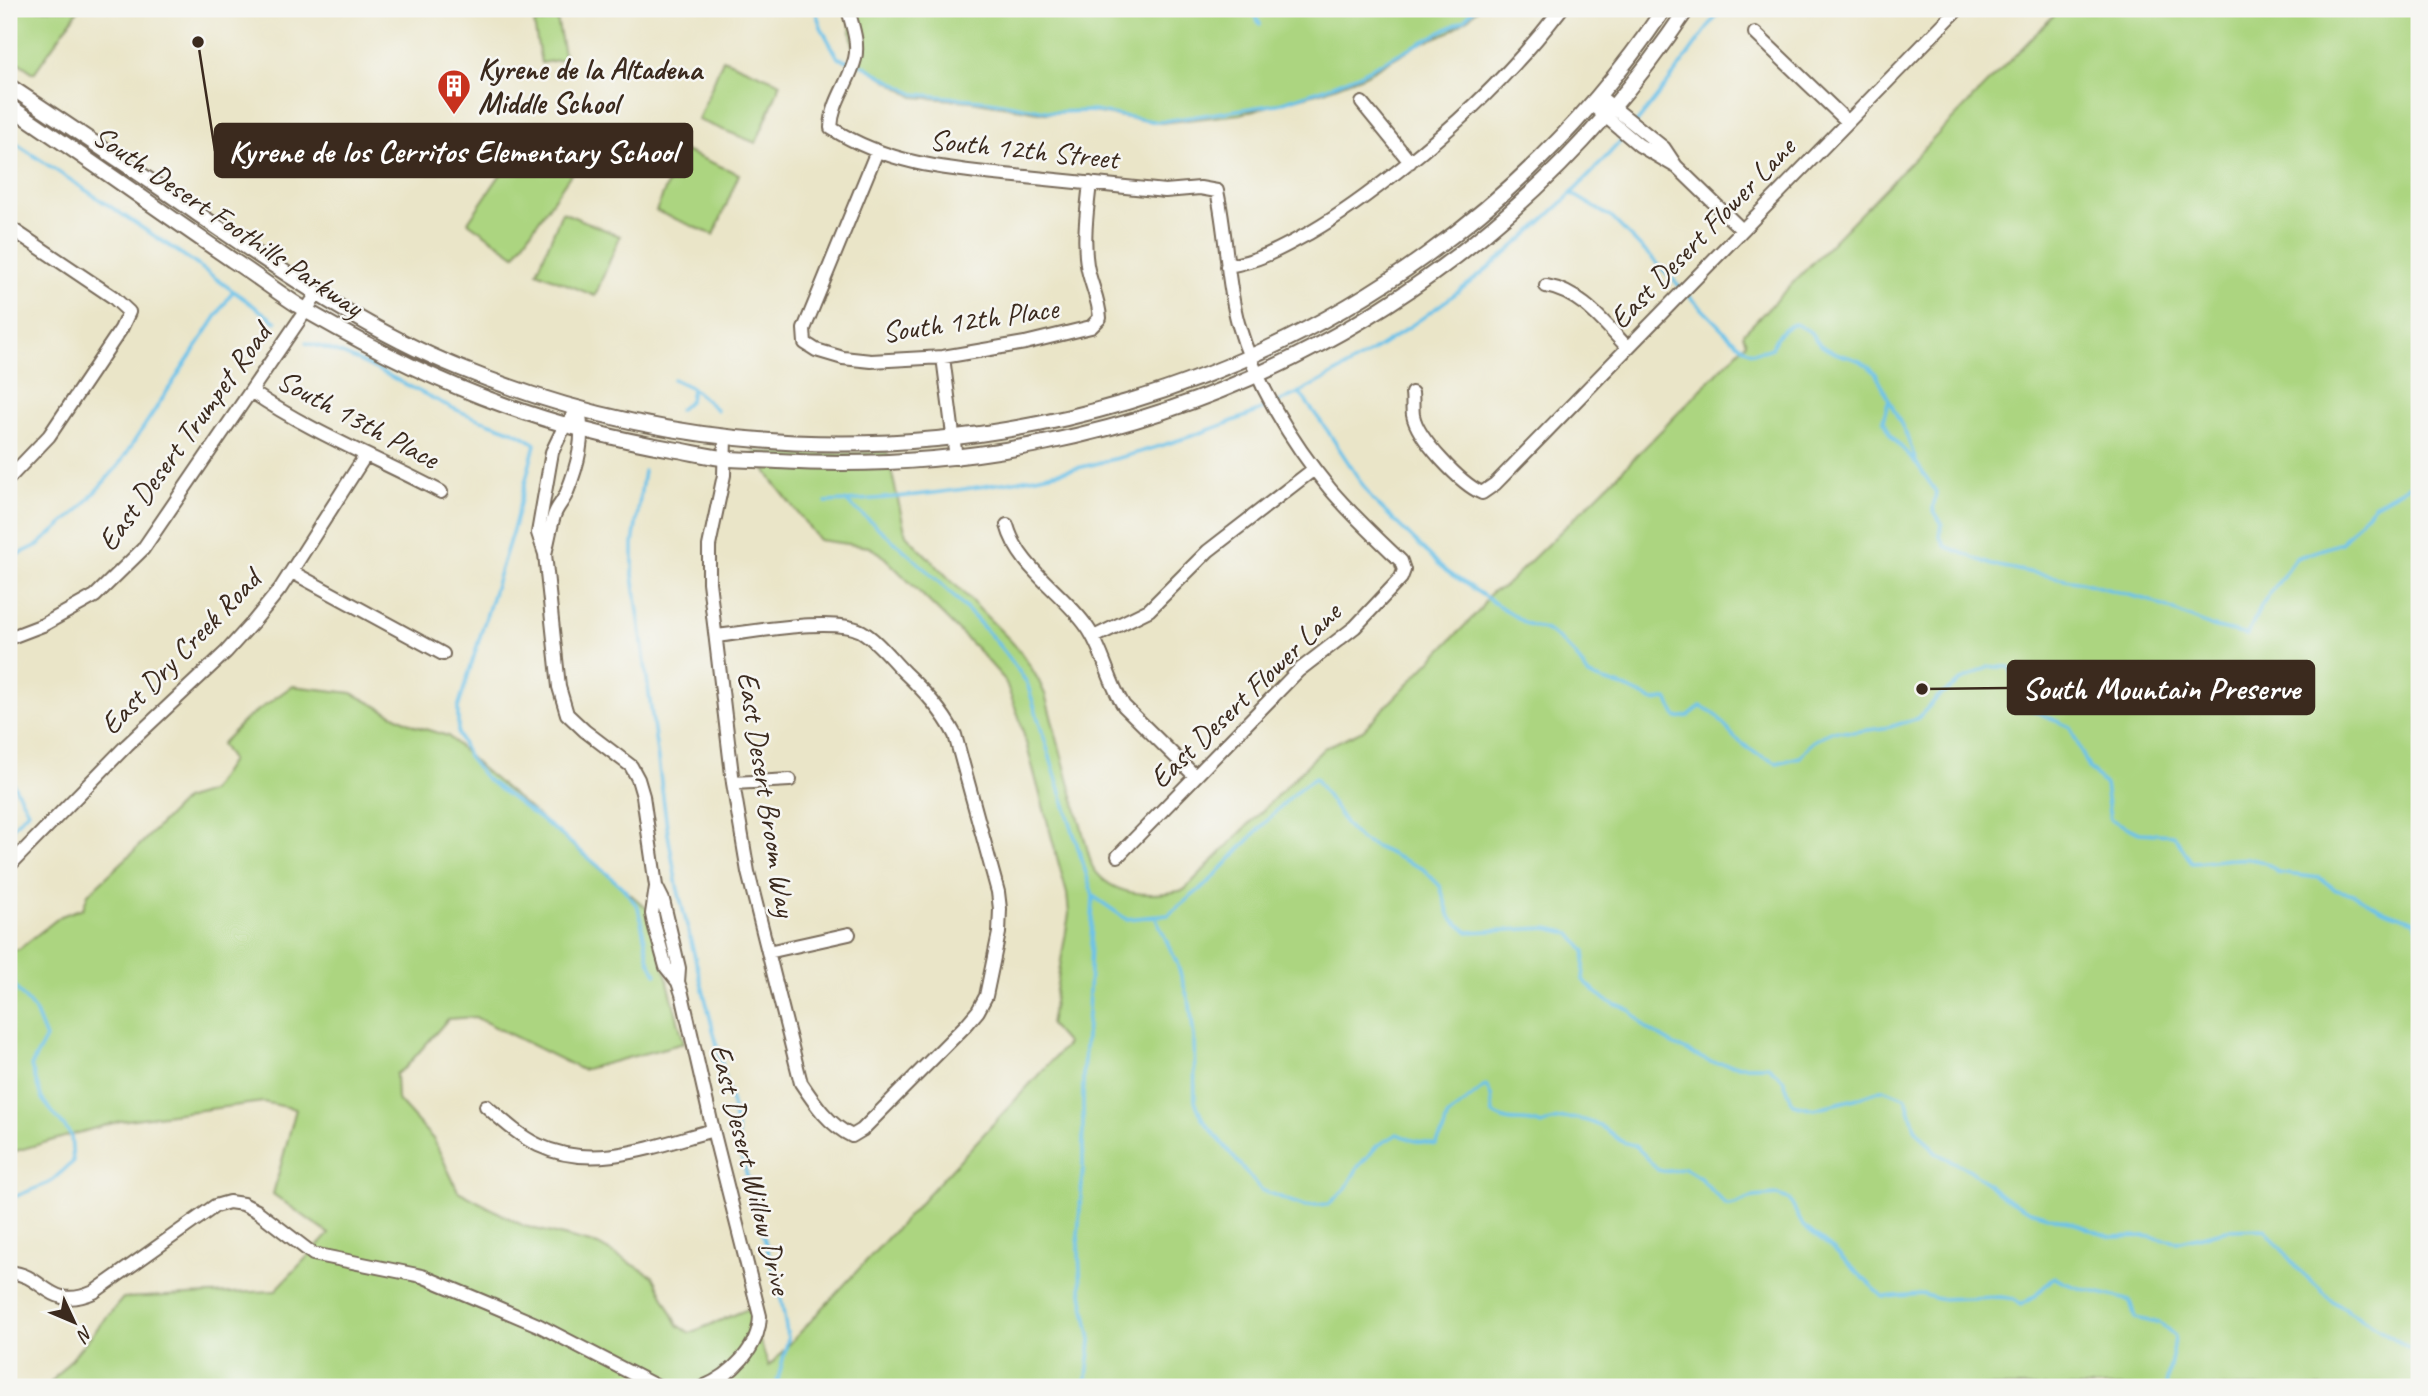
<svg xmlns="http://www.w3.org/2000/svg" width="2428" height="1396" viewBox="0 0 2428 1396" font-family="Caveat,sans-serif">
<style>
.green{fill:#acd580;stroke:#74804f;stroke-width:2}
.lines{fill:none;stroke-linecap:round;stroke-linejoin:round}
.stream{stroke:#6cc2e9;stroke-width:3.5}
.minor-casing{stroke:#786b5a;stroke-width:16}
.tertiary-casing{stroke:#786b5a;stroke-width:18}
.minor{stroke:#fff;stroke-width:12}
.tertiary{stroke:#fff;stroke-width:14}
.labels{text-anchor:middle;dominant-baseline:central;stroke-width:5;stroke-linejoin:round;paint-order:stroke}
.poi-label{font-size:30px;font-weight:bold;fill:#3b2a1e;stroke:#f6f6f2;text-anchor:start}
.street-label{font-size:30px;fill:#3b2a1e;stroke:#f6f6f2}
.leader{fill:none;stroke:#3b2a1e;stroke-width:2.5}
.callout-dot{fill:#3b2a1e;stroke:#f6f6f2;stroke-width:2.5}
.callout{fill:#3b2a1e;stroke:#3b2a1e;stroke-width:2.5}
.callout-label{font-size:32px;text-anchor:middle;font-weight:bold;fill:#fff}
</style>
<rect width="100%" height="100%" fill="#f6f6f2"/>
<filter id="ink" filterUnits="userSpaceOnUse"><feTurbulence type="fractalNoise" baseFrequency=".0143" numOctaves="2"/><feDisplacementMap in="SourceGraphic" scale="14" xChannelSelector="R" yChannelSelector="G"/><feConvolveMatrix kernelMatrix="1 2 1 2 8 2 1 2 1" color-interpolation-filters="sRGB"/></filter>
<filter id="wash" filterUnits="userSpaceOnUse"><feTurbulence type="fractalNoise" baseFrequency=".00686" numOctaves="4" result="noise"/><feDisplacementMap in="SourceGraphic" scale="28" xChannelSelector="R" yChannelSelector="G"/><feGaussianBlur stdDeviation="1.57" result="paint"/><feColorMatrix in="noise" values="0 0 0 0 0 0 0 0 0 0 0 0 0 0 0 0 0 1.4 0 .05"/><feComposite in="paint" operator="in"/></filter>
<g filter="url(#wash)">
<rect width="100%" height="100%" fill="#eae5c8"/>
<path class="green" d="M9 9H79L34 73 9 56Z
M848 9H1477L1470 17 1449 32 1419 44 1365 75 1324 91 1240 114 1161 123 1085 111 1045 113 971 101 914 97 855 60Z
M2060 9H2419V1387H47L123 1298 275 1291 329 1234 273 1194 296 1109 263 1102 156 1116 120 1121 9 1153V951L19 949 61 916 83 908 88 894 131 854 184 800 210 792 231 760 221 744 246 719 292 686 352 693 415 726 448 736 480 767 649 910 684 1043 582 1070 475 1017 448 1019 406 1067 396 1074 397 1099 434 1140 458 1191 524 1226 598 1245 653 1276 678 1325 690 1333 748 1309 769 1366 1067 1044 1050 1025 1069 914 1067 894 1019 717 1004 679 978 650 880 553 869 547 819 540 772 480 754 451 799 455 887 452 906 535 1010 640C1026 657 1036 673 1045 694L1092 866C1111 898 1152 897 1184 890L1324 748 1363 730 1479 611 1491 592 1504 587 1615 478 1746 343 1743 334Z
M557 19 565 59 541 63 534 24Z
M723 59 781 83 756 143 698 120Z
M525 139 573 171 515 255 468 222Z
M682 150 739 174 714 235 656 211Z
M562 212 620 236 595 296 537 272Z"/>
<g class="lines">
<path class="stream" d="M815 9 821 27 838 58 861 64 914 94 990 101 1051 112 1093 111 1158 122 1277 104 1326 88 1358 75 1464 20 1474 9
M1250 9 1260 24
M9 139 189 259 276 322
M1571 193 1612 218 1730 337C1750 352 1748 356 1772 348 1776 336 1782 328 1795 324 1799 326 1806 329 1810 332 1814 336 1816 342 1821 345 1842 361 1857 352 1876 374L1906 434 1917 464 1936 492 1933 509 1942 524 1940 537 1945 546 1992 565 2081 582 2148 600 2213 627 2247 635 2260 608 2296 558 2341 543 2374 505 2419 480
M306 343C363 355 416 394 471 416 493 425 516 429 535 444L515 523 458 708V734L469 758 486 779 560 834 603 870 623 888 638 907 649 960 656 974
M673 379 692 388 717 410
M1299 392 1327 430 1372 499 1446 571 1525 623 1546 630 1559 639 1576 656 1589 676 1629 689 1654 701 1667 699 1677 718 1688 716 1701 706 1714 713 1735 738 1755 753 1777 763 1800 757 1812 742 1831 731 1853 732 1890 727 1918 718 1938 697 1964 679 1989 667H2009L2030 709 2070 727 2089 768 2105 785 2110 819 2139 833 2174 835 2192 863C2219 862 2260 849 2278 873L2320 878 2336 890 2353 894 2383 910 2415 921 2419 930
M1888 402 1883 420 1890 435 1916 463
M679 410 690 400 692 389
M644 471 633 544V575L668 834 677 886 733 1109 742 1158 781 1298 788 1339 776 1387
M846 501C908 552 984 617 1027 683L1093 896 1088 1014 1083 1071V1170L1078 1235 1081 1288 1091 1340 1086 1387
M826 502C970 495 1115 468 1249 415 1379 363 1525 250 1617 145 1655 103 1688 55 1721 9
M9 559 38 545 79 510 118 466 233 291
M9 776 28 811 9 831
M1093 896 1126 919 1168 915 1208 883 1277 810 1300 788 1315 778 1347 826 1361 840 1423 869 1440 886 1450 917 1468 932 1547 928 1570 933 1585 951 1583 980 1605 1000 1631 1011 1646 1028 1674 1045 1710 1062 1740 1066H1768L1783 1079 1793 1104 1814 1109 1855 1099 1884 1089 1906 1098 1915 1128 1936 1153 1970 1170 2005 1198 2030 1211 2079 1225 2110 1237 2145 1236 2177 1242 2227 1230 2265 1229 2297 1268 2334 1302 2419 1354
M1155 916 1177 963 1190 1005 1194 1037 1195 1101 1203 1120 1261 1190 1304 1206 1329 1204 1346 1188 1358 1167 1377 1146 1397 1134 1412 1140 1436 1145 1444 1130 1447 1117 1486 1085 1491 1095 1493 1114C1514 1127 1520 1116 1542 1125 1563 1113 1589 1118 1608 1131 1613 1134 1616 1138 1621 1141 1626 1144 1631 1143 1636 1147 1657 1164 1651 1178 1684 1168L1700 1178 1726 1205H1735L1754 1197 1777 1195 1789 1199 1803 1226 1834 1250 1883 1297 1922 1294 1938 1299 2001 1297 2014 1299 2021 1305 2035 1296 2054 1277C2072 1290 2107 1293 2130 1301L2135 1318 2160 1323 2175 1336C2174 1354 2168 1370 2166 1387
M9 962 15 987 35 1011 46 1038 31 1066 42 1099 71 1135 73 1162 49 1183 9 1199"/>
</g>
</g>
<g filter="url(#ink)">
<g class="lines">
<g class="minor-casing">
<path id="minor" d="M848 9C852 25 859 43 855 59 849 83 832 101 831 128 892 167 957 170 1026 177 1073 182 1119 186 1165 191L1200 188 1217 191C1227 235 1226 280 1238 323 1255 382 1291 442 1330 489 1352 515 1377 538 1401 561L1404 570 1401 578 1355 627 1298 671 1118 856
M1755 33 1848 122
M1599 96 1664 148 1676 166 1742 230
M1362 103 1410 162
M1591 104 1639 145 1675 166
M877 151 804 329 805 343 816 350 843 358 871 361 943 357 1025 343 1091 327 1100 318C1099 299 1090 283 1087 265 1083 239 1087 210 1090 183
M9 227 113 297 129 312 121 329 49 436 9 478
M1227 266C1260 261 1282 248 1311 232 1344 213 1373 191 1403 167 1463 120 1514 70 1561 9
M1546 286C1581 292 1604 323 1627 347
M943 357 956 458
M252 392C312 433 377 458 441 492
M1412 393C1413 400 1412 408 1413 415 1417 438 1461 484 1482 493L1495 484 1958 9
M579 410 565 425 552 452 538 533 545 554 559 687 567 714 585 731 631 766 638 779 643 796 656 886 663 900 679 968 678 982
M1007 525C1019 569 1062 591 1087 627 1104 651 1108 682 1124 706L1195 776
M545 554C548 542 550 529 554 516 557 506 564 501 567 492 578 465 585 438 579 410
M292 572 443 654
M716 636C749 633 832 616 861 631 877 640 891 659 904 672 924 691 942 710 955 735L998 892 1000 909 999 933 986 996 978 1011 967 1024 862 1130 852 1136C829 1125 815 1104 801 1083L748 872 733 783 709 582V546L724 475 725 437
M1094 637 1149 610 1208 551 1314 469
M9 638 43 625 95 596 143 549 317 294
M733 783 790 780
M9 866 127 745 226 652 254 621 280 589 365 456
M656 887 652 914 654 924 666 967 678 982 682 994 713 1130 760 1316C759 1348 732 1375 703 1387
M768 952 849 934
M486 1106C501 1119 519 1136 538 1145 594 1172 657 1145 713 1130
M9 1272C46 1275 48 1312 94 1292L215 1206 229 1202 243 1204 257 1211 313 1254 422 1276 489 1304 538 1325 658 1387"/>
</g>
<g class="tertiary-casing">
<path id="tertiary" d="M9 86C72 128 135 170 198 214 282 271 365 330 460 368 894 547 1401 400 1664 9
M9 106C84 156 157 209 232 260 259 277 284 298 312 314 373 349 437 381 504 405 559 425 615 439 672 449 691 452 710 457 730 459 746 460 762 460 778 461 1144 483 1484 314 1687 9"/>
</g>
<use href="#minor" class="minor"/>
<use href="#tertiary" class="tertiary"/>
</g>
</g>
<defs>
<g id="building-pin" transform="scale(1.75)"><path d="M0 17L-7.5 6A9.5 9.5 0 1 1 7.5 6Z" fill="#c8321e" stroke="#f6f6f2"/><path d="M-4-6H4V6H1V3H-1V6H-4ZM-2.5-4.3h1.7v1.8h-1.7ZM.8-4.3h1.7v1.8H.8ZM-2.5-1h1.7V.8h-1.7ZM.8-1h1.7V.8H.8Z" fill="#fff"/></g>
</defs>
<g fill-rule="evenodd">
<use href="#building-pin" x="454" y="86"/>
</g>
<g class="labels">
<g class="poi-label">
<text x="478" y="69">Kyrene de la Altadena<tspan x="478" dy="34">Middle School</tspan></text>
</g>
<g class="street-label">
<text transform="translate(1024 149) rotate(6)">South 12th Street</text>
<text transform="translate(228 221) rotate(34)">South Desert Foothills Parkway</text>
<text transform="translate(1702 233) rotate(-46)">East Desert Flower Lane</text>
<text transform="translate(970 320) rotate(-8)">South 12th Place</text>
<text transform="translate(358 419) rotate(28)">South 13th Place</text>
<text transform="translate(184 437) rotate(-54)">East Desert Trumpet Road</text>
<text transform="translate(180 652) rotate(-46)">East Dry Creek Road</text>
<text transform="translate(1245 695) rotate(-44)">East Desert Flower Lane</text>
<text transform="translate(767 794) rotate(81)">East Desert Broom Way</text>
<text transform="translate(751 1169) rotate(76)">East Desert Willow Drive</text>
</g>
</g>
<path class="leader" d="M198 42L215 151M1922 689L2008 688"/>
<g class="callout-dot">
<circle cx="198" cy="42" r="7"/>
<circle cx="1922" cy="689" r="7"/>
</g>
<g class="callout">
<rect x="215" y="124" width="477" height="53" rx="7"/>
<rect x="2008" y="661" width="306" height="53" rx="7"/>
</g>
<g class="callout-label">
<text x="453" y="162">Kyrene de los Cerritos Elementary School</text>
<text x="2161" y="699">South Mountain Preserve</text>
</g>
<rect width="2428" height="1396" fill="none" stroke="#f6f6f2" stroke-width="35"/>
<g transform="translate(74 1322) rotate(134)" stroke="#f6f6f2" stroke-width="5" paint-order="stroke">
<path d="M0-5L12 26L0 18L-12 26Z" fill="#3b2a1e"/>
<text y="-10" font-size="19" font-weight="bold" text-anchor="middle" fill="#3b2a1e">N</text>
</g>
</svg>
